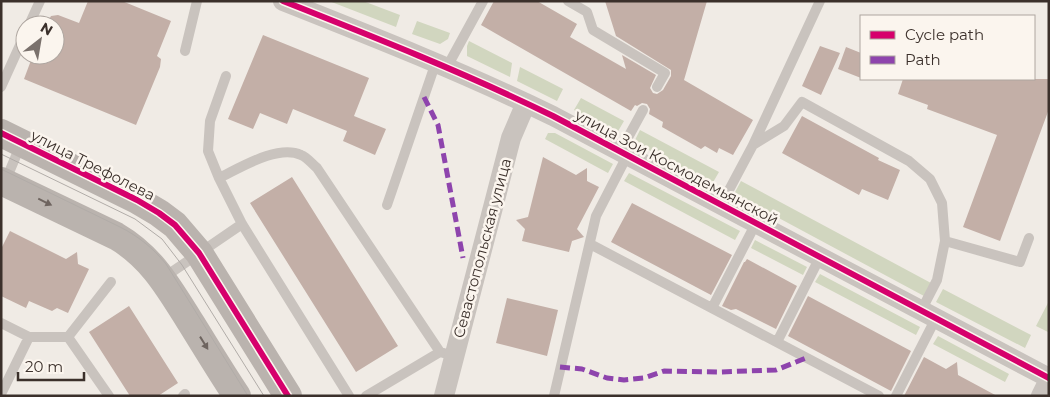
<svg xmlns="http://www.w3.org/2000/svg" width="1050" height="397" viewBox="0 0 1050 397" font-family="Montserrat,sans-serif">
<style>
.green{fill:#d1d6bf}
.building{fill:#c3afa7}
.lines{fill:none;stroke-linecap:round;stroke-linejoin:round}
.lane{stroke:#c9c3be;stroke-width:10}
.street{stroke:#c9c3be;stroke-width:20}
.secondary{stroke:#bab3ae;stroke-width:28}
.tram{stroke:#b1aca8;stroke-width:1}
.quiet{stroke:#8e44ad;stroke-width:5;stroke-dasharray:10 5;stroke-linecap:butt}
.cycleway-casing{stroke:#fbf5ee;stroke-width:9}
.cycleway{stroke:#d6006c;stroke-width:6}
.oneway{fill:#6e645f}
.labels{text-anchor:middle;dominant-baseline:central;stroke-width:5;stroke-linejoin:round;paint-order:stroke}
.street-label{font-size:15px;fill:#3b302b;stroke:#fbf5ee}
</style>
<rect width="100%" height="100%" fill="#f0ebe5"/>
<path class="green" d="M329 1H363L400 15 396 27Z
M417 21 450 33 448 39 440 44 412 34Z
M469 41 512 63 510 77 467 56V46Z
M520 67 563 89 557 101 517 81Z
M581 98 624 121 617 133 574 110Z
M640 130 719 172 712 184 634 142Z
M548 133H555L613 164 608 173 545 139Z
M629 173 740 231 735 240 624 181Z
M741 181 931 283 924 296 734 194Z
M755 240 807 267 803 275 751 248Z
M820 274 920 327 916 335 815 282Z
M943 289 1031 335 1025 348 936 302Z
M1049 301V331L1048 332 1036 326Z
M938 336 1009 374 1005 382 933 344Z"/>
<path class="building" d="M88 1H122L171 21 157 56 161 59 160 67 136 125 24 79 33 55H55V25H46L51 16 58 15 79 23Z
M494 1H537L577 24 570 37 626 69 622 55 656 75 650 88 653 93 657 94 663 90 671 76V70L616 36 605 1H707L684 80 753 120 733 155 719 148 717 153 705 146 701 149 662 127 663 122 649 114 650 109 647 104 642 103 637 106 635 105 631 111 481 25Z
M263 35 369 78 354 116 386 129 375 155 343 141 347 131 293 109 287 124 260 113 253 129 228 119Z
M820 46 840 53 821 95 802 86Z
M846 47 861 53V78L838 69Z
M903 79H1049V109L1000 241 963 227 997 135 927 109 928 105 898 94Z
M802 116 879 158 878 160 900 170 888 200 862 189 859 195 782 153Z
M543 157 576 175 587 168V181L599 187 577 229 584 237 572 241 569 252 522 241 525 229 516 220 528 217Z
M292 177 398 346 356 372 250 203Z
M632 203 732 255 711 295 611 242Z
M10 231 66 259 77 252 78 264 89 269 68 313 57 308 52 311 29 301 26 308 1 296V249Z
M747 259 797 286 776 329 736 309 731 310 722 306 744 262H745Z
M808 296 911 351 891 391 788 336Z
M507 298 558 310 547 356 496 343Z
M129 306 178 383 158 396H130L89 332Z
M924 357 946 369 957 362 958 375 997 396H904Z"/>
<g class="lines">
<path class="lane" d="M568 1 587 12 593 30 665 73 657 87
M29 25 40 1
M185 51 197 1
M447 67 483 1
M226 76 210 121 208 151 219 178 242 224 349 396
M1 87 25 34
M753 145 820 1
M620 152 643 110
M219 178C240 168 278 144 301 155 307 157 312 164 317 168L440 352 454 356
M5 182 21 144
M387 205 436 62
M721 205 753 145 784 126 802 102 909 161 930 179 942 203 945 241 937 280 921 311
M945 241 1020 262 1029 238
M590 244 879 396
M163 278 242 224
M712 308 756 223
M1 323 29 337H68L109 396
M68 337 111 282
M777 342 820 257
M1 394 29 337
M183 396 185 394
M366 396 440 352
M554 396 596 216 627 156
M896 396 936 318"/>
<path class="street" d="M283 1C374 37 465 73 553 116L1049 378
M444 396 511 138 526 103
M1041 396 1049 380"/>
<path class="secondary" d="M1 133 137 200 159 213 175 225 199 253 288 396
M1 181 116 236C152 257 169 288 191 323 206 347 221 372 237 396"/>
<path class="tram" d="M1 154 135 219 162 239 182 265 264 396
M1 169 120 227C138 236 153 248 166 264L248 396"/>
<path class="quiet" d="M424 97 438 125 463 258
M560 367 582 369 607 378 624 380 644 378 664 371 719 372 776 370 806 358"/>
<g class="cycleway-casing">
<path id="cycleway" d="M283 1C374 37 465 73 553 116L1049 378
M1 133 137 200 159 213 175 225 199 253 288 396"/>
</g>
<use href="#cycleway" class="cycleway"/>
</g>
<defs><path id="oneway-solid" d="M-6-.8H1V-3.2L6.5 0L1 3.2V.8H-6Z" transform="scale(1.25)"/></defs>
<g class="oneway">
<use href="#oneway-solid" transform="translate(45 202) rotate(26)"/>
<use href="#oneway-solid" transform="translate(204 343) rotate(58)"/>
</g>
<g class="labels">
<g class="street-label">
<text transform="translate(93 165) rotate(27)">улица Трефолева</text>
<text transform="translate(677 167) rotate(28)">улица Зои Космодемьянской</text>
<text transform="translate(482 248) rotate(-75)">Севастопольская улица</text>
</g>
</g>
<rect width="1050" height="397" fill="none" stroke="#3b302b" stroke-width="5"/>
<rect x="860" y="15" width="175" height="65" fill="#fbf5ee" stroke="#aea6a0"/>
<rect x="870" y="31" width="25" height="8" fill="#d6006c" stroke="#aea6a0"/>
<text x="905" y="40" font-size="15" fill="#3b302b">Cycle path</text>
<rect x="870" y="56" width="25" height="8" fill="#8e44ad" stroke="#aea6a0"/>
<text x="905" y="65" font-size="15" fill="#3b302b">Path</text>
<g transform="translate(40 40) rotate(31)"><circle r="24" fill="#fbf5ee" stroke="#aea6a0"/>
<path d="M0-4L9 19L0 12L-9 19Z" fill="#7a716c"/>
<text y="-8" font-size="14" font-weight="bold" text-anchor="middle" fill="#3b302b">N</text>
</g>
<path d="M18 372v8h66v-8" fill="none" stroke="#3b302b" stroke-width="2.5"/>
<text x="25" y="372" font-size="15" fill="#3b302b" stroke="#fbf5ee" stroke-width="4" paint-order="stroke">20 m</text>
</svg>
